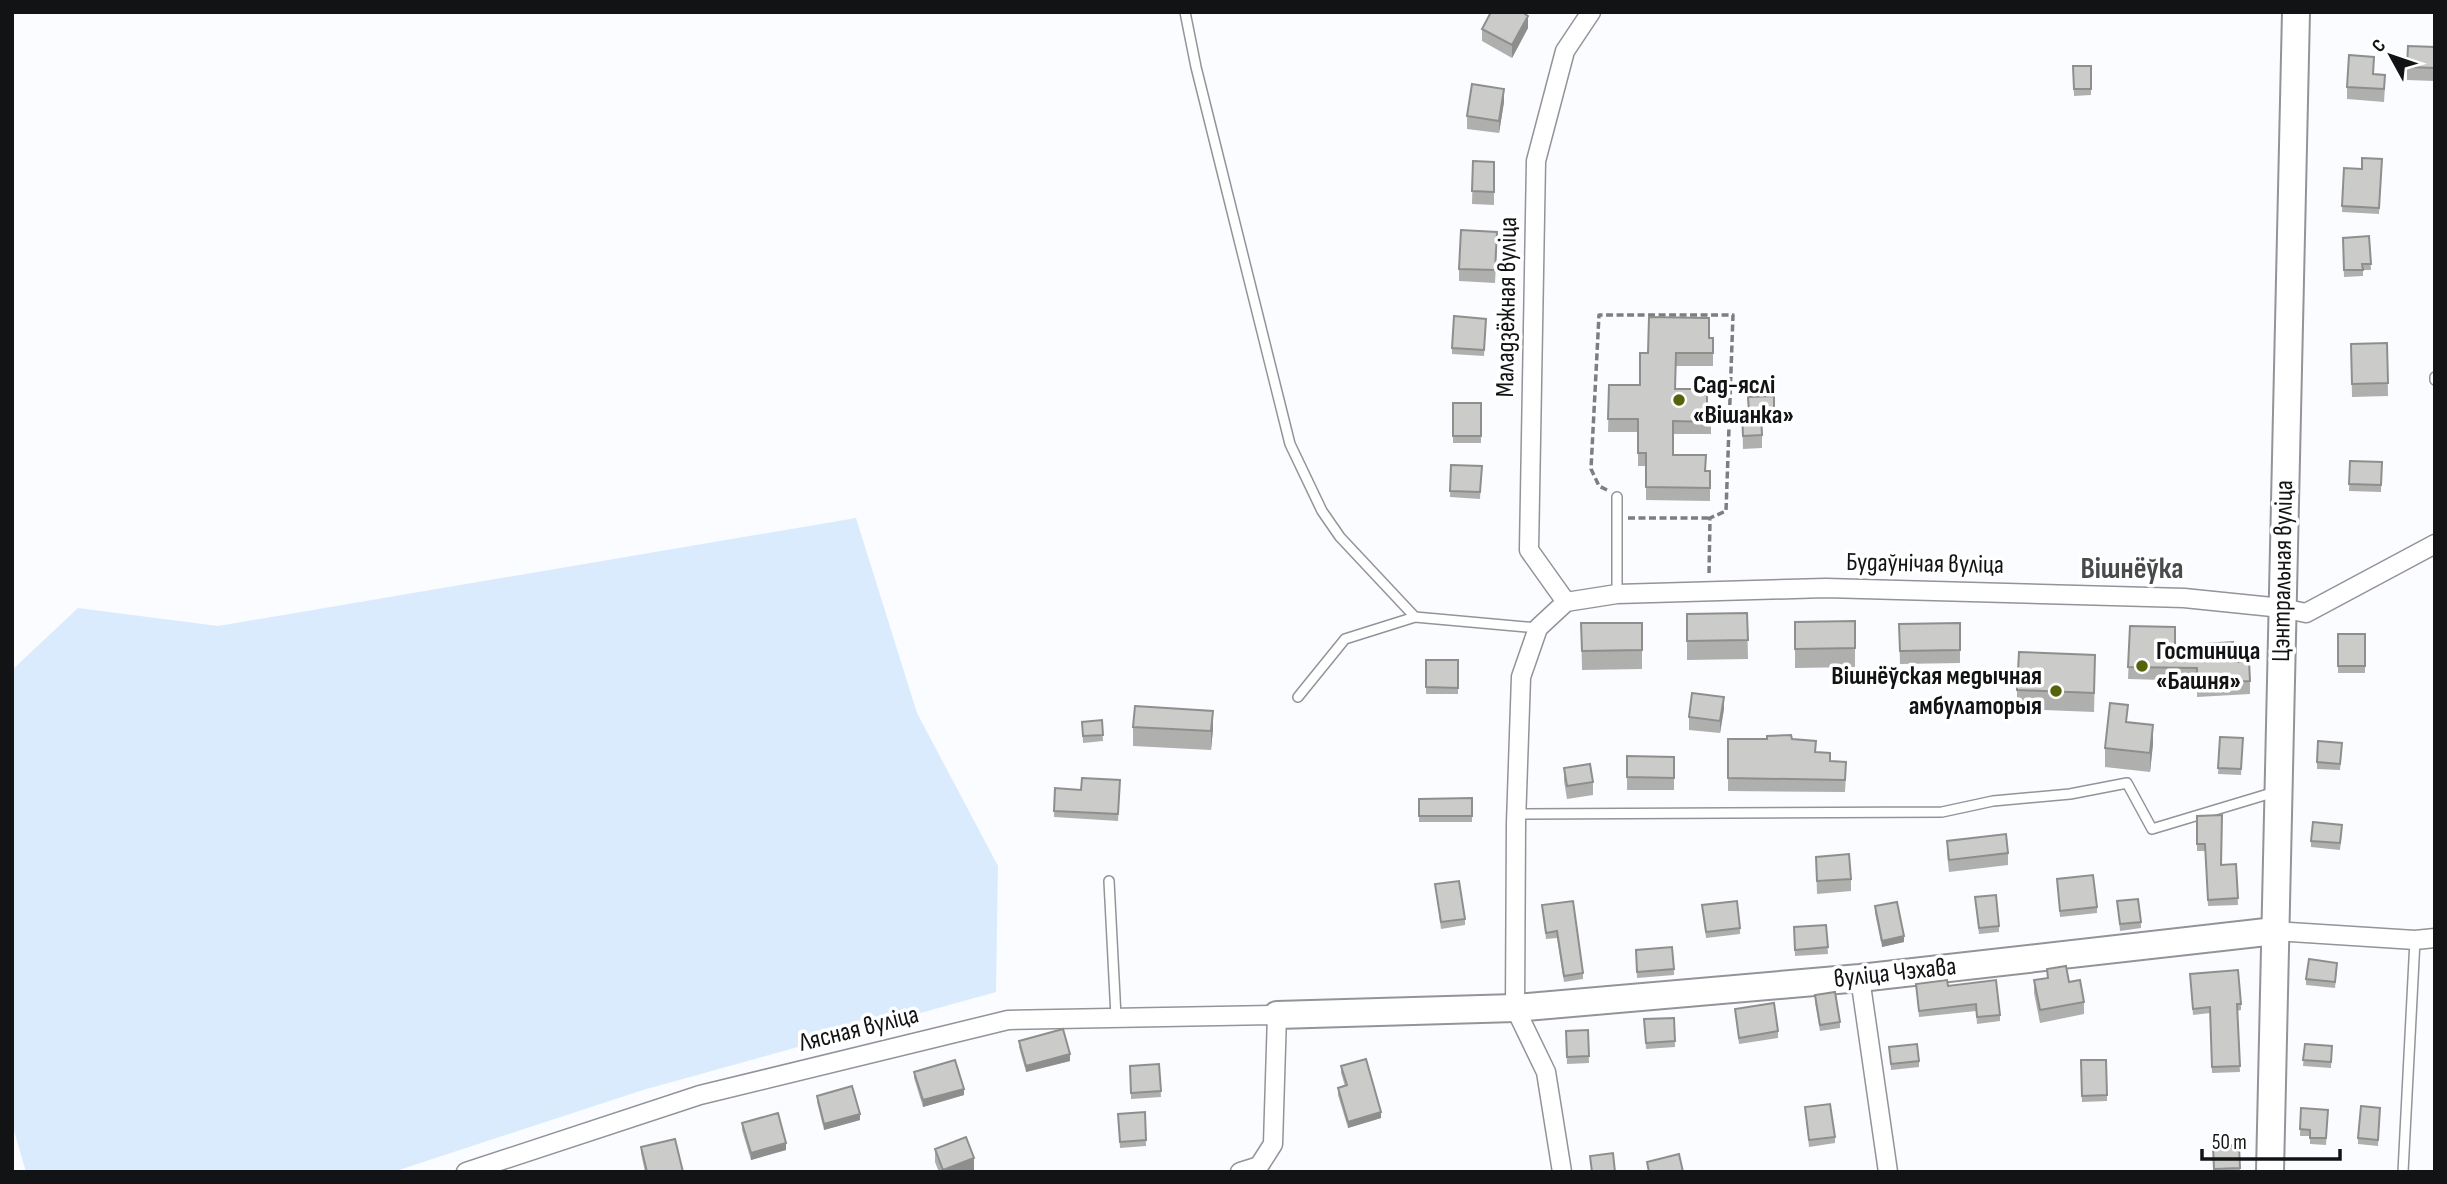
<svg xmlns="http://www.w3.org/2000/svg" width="2447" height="1184" viewBox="0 0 2447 1184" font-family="'Sofia Sans Condensed',sans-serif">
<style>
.green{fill:#dbebfe}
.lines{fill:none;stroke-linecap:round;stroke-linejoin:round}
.lane-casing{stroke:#929497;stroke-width:12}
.street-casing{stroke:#929497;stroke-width:21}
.secondary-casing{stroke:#929497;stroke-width:30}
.path{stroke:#7c7e80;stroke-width:3.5;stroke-dasharray:7 3.5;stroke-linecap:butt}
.lane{stroke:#fff;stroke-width:9}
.street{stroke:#fff;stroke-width:18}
.secondary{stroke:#fff;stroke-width:26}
.wall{fill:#afafad}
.shaded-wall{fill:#8e8f8d}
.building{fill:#cbccc9;stroke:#8e8f8d;stroke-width:2}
.poi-dot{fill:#55640b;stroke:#fff;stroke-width:2.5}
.labels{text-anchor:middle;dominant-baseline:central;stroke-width:7;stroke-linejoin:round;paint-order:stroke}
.street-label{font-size:26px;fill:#121314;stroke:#fff}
.poi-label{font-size:26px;font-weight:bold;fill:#121314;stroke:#fff;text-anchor:start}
.quarter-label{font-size:30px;font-weight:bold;fill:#484a4c;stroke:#fff}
</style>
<rect width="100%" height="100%" fill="#fafcff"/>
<path class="green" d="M856 518 917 713 998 866 996 992 643 1090 393 1172H26L12 1124V670L78 608 218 626Z"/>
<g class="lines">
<g class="lane-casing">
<path id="lane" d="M1185 12 1196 67 1290 444 1322 511 1340 537 1415 617
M2435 377V380
M1617 497V594
M1298 697 1345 639 1415 617 1538 628
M1516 814 1942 812 1993 801 2070 794 2127 783 2152 829 2275 792
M1109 881 1116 1017
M2403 1172 2415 940"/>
</g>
<g class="street-casing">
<path id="street" d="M1566 602 1617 594 1826 588 2184 598 2282 608 2306 613 2435 544
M1566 602 1529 550 1536 161 1565 51 1591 12
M2275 931 2415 940 2435 938
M1860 978 1888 1172
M466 1172 700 1095 1008 1020 1277 1015 1273 1144 1259 1166 1240 1172
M1562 1172 1546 1072 1515 1008 1516 823 1521 677 1538 628 1566 602"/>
</g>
<g class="secondary-casing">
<path id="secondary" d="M1277 1015 1515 1008 1860 978 2275 931
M2270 1172 2296 12"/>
</g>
<path class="path" d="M1607 490 1599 486 1591 469 1599 315H1733L1726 511 1710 518 1709 575
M1628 518H1710"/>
<use href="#lane" class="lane"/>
<use href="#street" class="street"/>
<use href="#secondary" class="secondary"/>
</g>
<path class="wall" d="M1528 28 1512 58 1482 41V29Z
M2435 47V81L2407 80V67Z
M2073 66 2091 89V95L2074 96Z
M2374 74 2385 87 2384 102 2347 99V87Z
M1504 102 1499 133 1467 129V116Z
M2382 159 2379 214 2342 212 2344 168 2362 169Z
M1473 161 1494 162V205L1472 204Z
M2369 236 2371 270H2363V276L2344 277 2343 238Z
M1497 245 1495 283 1459 281V269Z
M1486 325 1484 356 1452 354V348Z
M1709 338H1713V366H1676L1675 389 1707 404H1711V434H1673V455L1706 471H1710V501L1646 500V466H1638V432H1608L1609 385H1640L1648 353Z
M2387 343 2388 396 2352 397 2351 344Z
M1774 396V426H1762V448L1743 449 1742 413H1748Z
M1453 403H1481V443H1453Z
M2350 461 2382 462 2381 492 2349 491Z
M1451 465 1482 466 1480 499 1450 497Z
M1747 613 1748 659 1687 660V614Z
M1855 621V667L1795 668V622Z
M1581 623H1642V669L1582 670Z
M1960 623V663L1900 664 1899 624Z
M2130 626 2175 646 2235 662 2250 681V694L2197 697V681L2128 679Z
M2338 634H2365V673H2338Z
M1426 660H1458V694H1426Z
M2095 674 2094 712 2017 709V690Z
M1724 709 1720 733 1689 730V717Z
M1102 720 1103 741 1083 743 1082 722Z
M2128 722 2153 744 2150 772 2105 767V748Z
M1133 727 1213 729 1211 750 1133 746Z
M2220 737 2243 738 2241 775 2218 774Z
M1728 739H1792L1830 761 1846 774 1845 792 1728 791Z
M2342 749 2340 770 2317 769V762Z
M1627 756 1674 757V790H1627Z
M1564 768 1593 782V795L1567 799 1564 781Z
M1120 780 1118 821 1054 817 1055 788 1081 790Z
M1472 798V822H1419V799Z
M2197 816 2221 865 2236 864 2238 905 2208 906 2205 851H2197Z
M2342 831 2340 850 2311 847V841Z
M1947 841 2008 853V865L1949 872 1947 854Z
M1816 857 1851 879V891L1817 894Z
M2057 879 2097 907V913L2060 917Z
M1435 884 1465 919V925L1441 929Z
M1975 897 1999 926V932L1979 934Z
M2117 901 2141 922V928L2120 931Z
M1542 905 1583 973V979L1564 982 1557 938 1546 939Z
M1702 905 1740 928V934L1706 938Z
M1875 906 1904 942 1882 947 1875 913Z
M1826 925 1828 954 1795 956 1794 933Z
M1636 950 1674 969V975L1637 978Z
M2047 969 2069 982 2084 1002V1014L2040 1023 2034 993V980L2047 978Z
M2337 969 2335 988 2306 985V979Z
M2190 974 2241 1004V1010L2237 1011 2240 1072 2212 1073 2210 1013 2193 1015Z
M1916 984 1948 986 2000 1015V1021L1977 1024 1976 1011 1919 1017Z
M1815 995 1840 1022V1028L1820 1031 1815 1002Z
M1735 1009 1778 1031V1038L1739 1044Z
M1674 1018 1675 1047 1646 1049 1644 1019Z
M1588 1030 1589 1063 1567 1064 1566 1031Z
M1019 1041 1070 1061 1026 1072 1019 1047Z
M2305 1044 2332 1046 2331 1068 2303 1066Z
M1889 1047 1919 1061V1067L1891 1070Z
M2081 1060 2107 1095V1101L2082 1102Z
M1159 1064 1161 1097 1131 1099 1130 1066Z
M1341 1066 1381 1118 1348 1128 1338 1095V1088L1345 1086 1341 1073Z
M914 1072 964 1095 923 1107 914 1078Z
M817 1096 860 1120 824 1130 817 1102Z
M1805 1107 1835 1137V1143L1809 1147Z
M2301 1108 2328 1110 2326 1145 2310 1144V1136H2300Z
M2380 1108 2378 1146 2358 1144V1138Z
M1145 1112 1146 1146 1120 1148 1118 1114Z
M742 1123 786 1150 751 1160 742 1130Z
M2239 1145 2240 1172H2214L2213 1146Z
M641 1147 683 1172H645L641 1153Z
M935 1149 974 1171 939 1172 935 1162Z"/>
<path class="shaded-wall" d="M1528 16V28L1512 58V45Z
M1504 89V102L1499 133V121Z
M1724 697V709L1720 733V721Z
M1213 711V729L1211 750V731Z
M2153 725V744L2150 772V753Z
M1904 936V942L1882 947V941Z
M1070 1054V1061L1026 1072V1066Z
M964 1089V1095L923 1107V1100Z
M1381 1112V1118L1348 1128V1122Z
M860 1114V1120L824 1130V1124Z
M786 1143V1150L751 1160V1153Z
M974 1158V1171L943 1172V1170Z"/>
<path class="building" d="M1491 12H1522L1528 16 1512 45 1482 29Z
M2408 46 2435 47V68L2407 67Z
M2349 55 2374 57 2373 74 2385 75 2384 89 2347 87Z
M2073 66H2091V89H2074Z
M1472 84 1504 89 1499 121 1467 116Z
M2362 158 2382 159 2379 208 2342 206 2344 168 2362 169Z
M1473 161 1494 162V192L1472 191Z
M1461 230 1497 232 1495 270 1459 269Z
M2369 236 2371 264H2362L2363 270H2344L2343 238Z
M1454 316 1486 319 1484 350 1452 348Z
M1649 317 1709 318V338H1713V353H1676L1675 389H1707V404H1711V422L1673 421V455H1706L1705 471H1710V488L1646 487V453H1638V419H1608L1609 385H1640V353H1648Z
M2387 343 2388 383 2352 384 2351 344Z
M1774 396V413L1761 414 1762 435 1743 436 1742 413H1749L1748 397Z
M1453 403H1481V436H1453Z
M2350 461 2382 462 2381 485 2349 484Z
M1451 465 1482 466 1480 492 1450 491Z
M1747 613 1748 640 1687 641V614Z
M1855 621V648L1795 649V622Z
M1581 623H1642V650L1582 651Z
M1960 623V650L1900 651 1899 624Z
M2130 626 2175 627V646L2233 642 2235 662 2249 661 2250 681 2197 684V668L2128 667Z
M2338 634H2365V666H2338Z
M2019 652 2095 655 2094 693 2017 690Z
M1426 660H1458V688L1426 687Z
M1692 693 1724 697 1720 721 1689 717Z
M2110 703 2128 705 2126 722 2153 725 2150 753 2105 748Z
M1135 706 1213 711 1211 731 1133 727Z
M1102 720 1103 735 1083 736 1082 722Z
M1791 735 1792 739 1816 741 1815 752 1830 753V761L1846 762 1845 780 1728 778V739H1767V736Z
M2220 737 2243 738 2241 769 2218 768Z
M2318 741 2342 743 2340 764 2317 762Z
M1627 756 1674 757V778L1627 777Z
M1590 764 1593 782 1567 786 1564 768Z
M1082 778 1120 780 1118 814 1054 811 1055 788 1081 790Z
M1472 798V816H1419V799Z
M2222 815 2221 865 2236 864 2238 898 2208 900 2205 844H2197V816Z
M2313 822 2342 825 2340 843 2311 841Z
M2006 834 2008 853 1949 860 1947 841Z
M1849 854 1851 879 1817 881 1816 857Z
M2093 875 2097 907 2060 911 2057 879Z
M1459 881 1465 919 1441 922 1435 884Z
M1996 895 1999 926 1979 928 1975 897Z
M2138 899 2141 922 2120 924 2117 901Z
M1573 901 1583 973 1564 976 1557 931 1546 933 1542 905Z
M1737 901 1740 928 1706 932 1702 905Z
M1897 902 1904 936 1882 941 1875 906Z
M1826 925 1828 947 1795 950 1794 927Z
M1672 947 1674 969 1637 972 1636 950Z
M2309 959 2337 963 2335 982 2306 979Z
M2066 966 2069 982 2080 980 2084 1002 2040 1010 2034 980 2048 978 2047 969Z
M2238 970 2241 1004H2237L2240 1066 2212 1067 2210 1007 2193 1009 2190 974Z
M1947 980 1948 986 1996 980 2000 1015 1977 1017 1976 1004 1919 1011 1916 984Z
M1835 992 1840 1022 1820 1025 1815 995Z
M1774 1003 1778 1031 1739 1038 1735 1009Z
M1674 1018 1675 1041 1646 1043 1644 1019Z
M1063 1029 1070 1054 1026 1066 1019 1041Z
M1588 1030 1589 1056 1567 1057 1566 1031Z
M1917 1044 1919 1061 1891 1064 1889 1047Z
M2305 1044 2332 1046 2331 1062 2303 1060Z
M1366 1059 1381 1112 1348 1122 1338 1088 1347 1085 1341 1066Z
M955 1060 964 1089 923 1100 914 1072Z
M2081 1060H2106L2107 1095 2082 1096Z
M1159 1064 1161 1091 1131 1093 1130 1066Z
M852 1086 860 1114 824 1124 817 1096Z
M1830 1104 1835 1137 1809 1140 1805 1107Z
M2361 1106 2380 1108 2378 1140 2358 1138Z
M2301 1108 2328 1110 2326 1138H2310V1130L2300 1129Z
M1145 1112 1146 1140 1120 1142 1118 1114Z
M778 1113 786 1143 751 1153 742 1123Z
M966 1137 974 1158 943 1170 935 1149Z
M675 1139 683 1172H647L641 1147Z
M2239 1145 2240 1168 2214 1169 2213 1146Z
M1613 1153 1615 1172H1592L1590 1156Z
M1679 1154 1683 1172H1649L1647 1162Z"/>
<g class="poi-dot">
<circle cx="1679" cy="400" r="7"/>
<circle cx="2142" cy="666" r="7"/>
<circle cx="2056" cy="691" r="7"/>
</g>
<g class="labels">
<g class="street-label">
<text transform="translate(1507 307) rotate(-89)">Маладзёжная вуліца</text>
<text transform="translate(1925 564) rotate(1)">Будаўнічая вуліца</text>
<text transform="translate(2283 571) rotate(-89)">Цэнтральная вуліца</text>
<text transform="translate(1895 973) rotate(-6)">вуліца Чэхава</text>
<text transform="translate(859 1029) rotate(-14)">Лясная вуліца</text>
</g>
<g class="poi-label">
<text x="1693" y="385">Сад-яслі<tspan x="1693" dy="30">«Вішанка»</tspan></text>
<text x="2156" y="651">Гостиница<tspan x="2156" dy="30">«Башня»</tspan></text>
<text x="2042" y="676" text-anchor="end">Вішнёўская медычная<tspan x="2042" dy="30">амбулаторыя</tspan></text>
</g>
<g class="quarter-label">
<text x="2132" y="569">Вішнёўка</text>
</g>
</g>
<rect width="2447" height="1184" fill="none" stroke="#121314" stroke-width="28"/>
<g transform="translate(2391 56) rotate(310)" stroke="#ffffff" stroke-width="5" paint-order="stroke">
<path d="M0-5L12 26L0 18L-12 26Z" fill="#121314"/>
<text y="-10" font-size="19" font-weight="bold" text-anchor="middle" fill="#121314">С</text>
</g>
<path d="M2202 1149v10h138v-10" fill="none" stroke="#121314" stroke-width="3.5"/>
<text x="2212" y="1149" font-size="21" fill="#121314" stroke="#ffffff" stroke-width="5" paint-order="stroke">50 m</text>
</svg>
